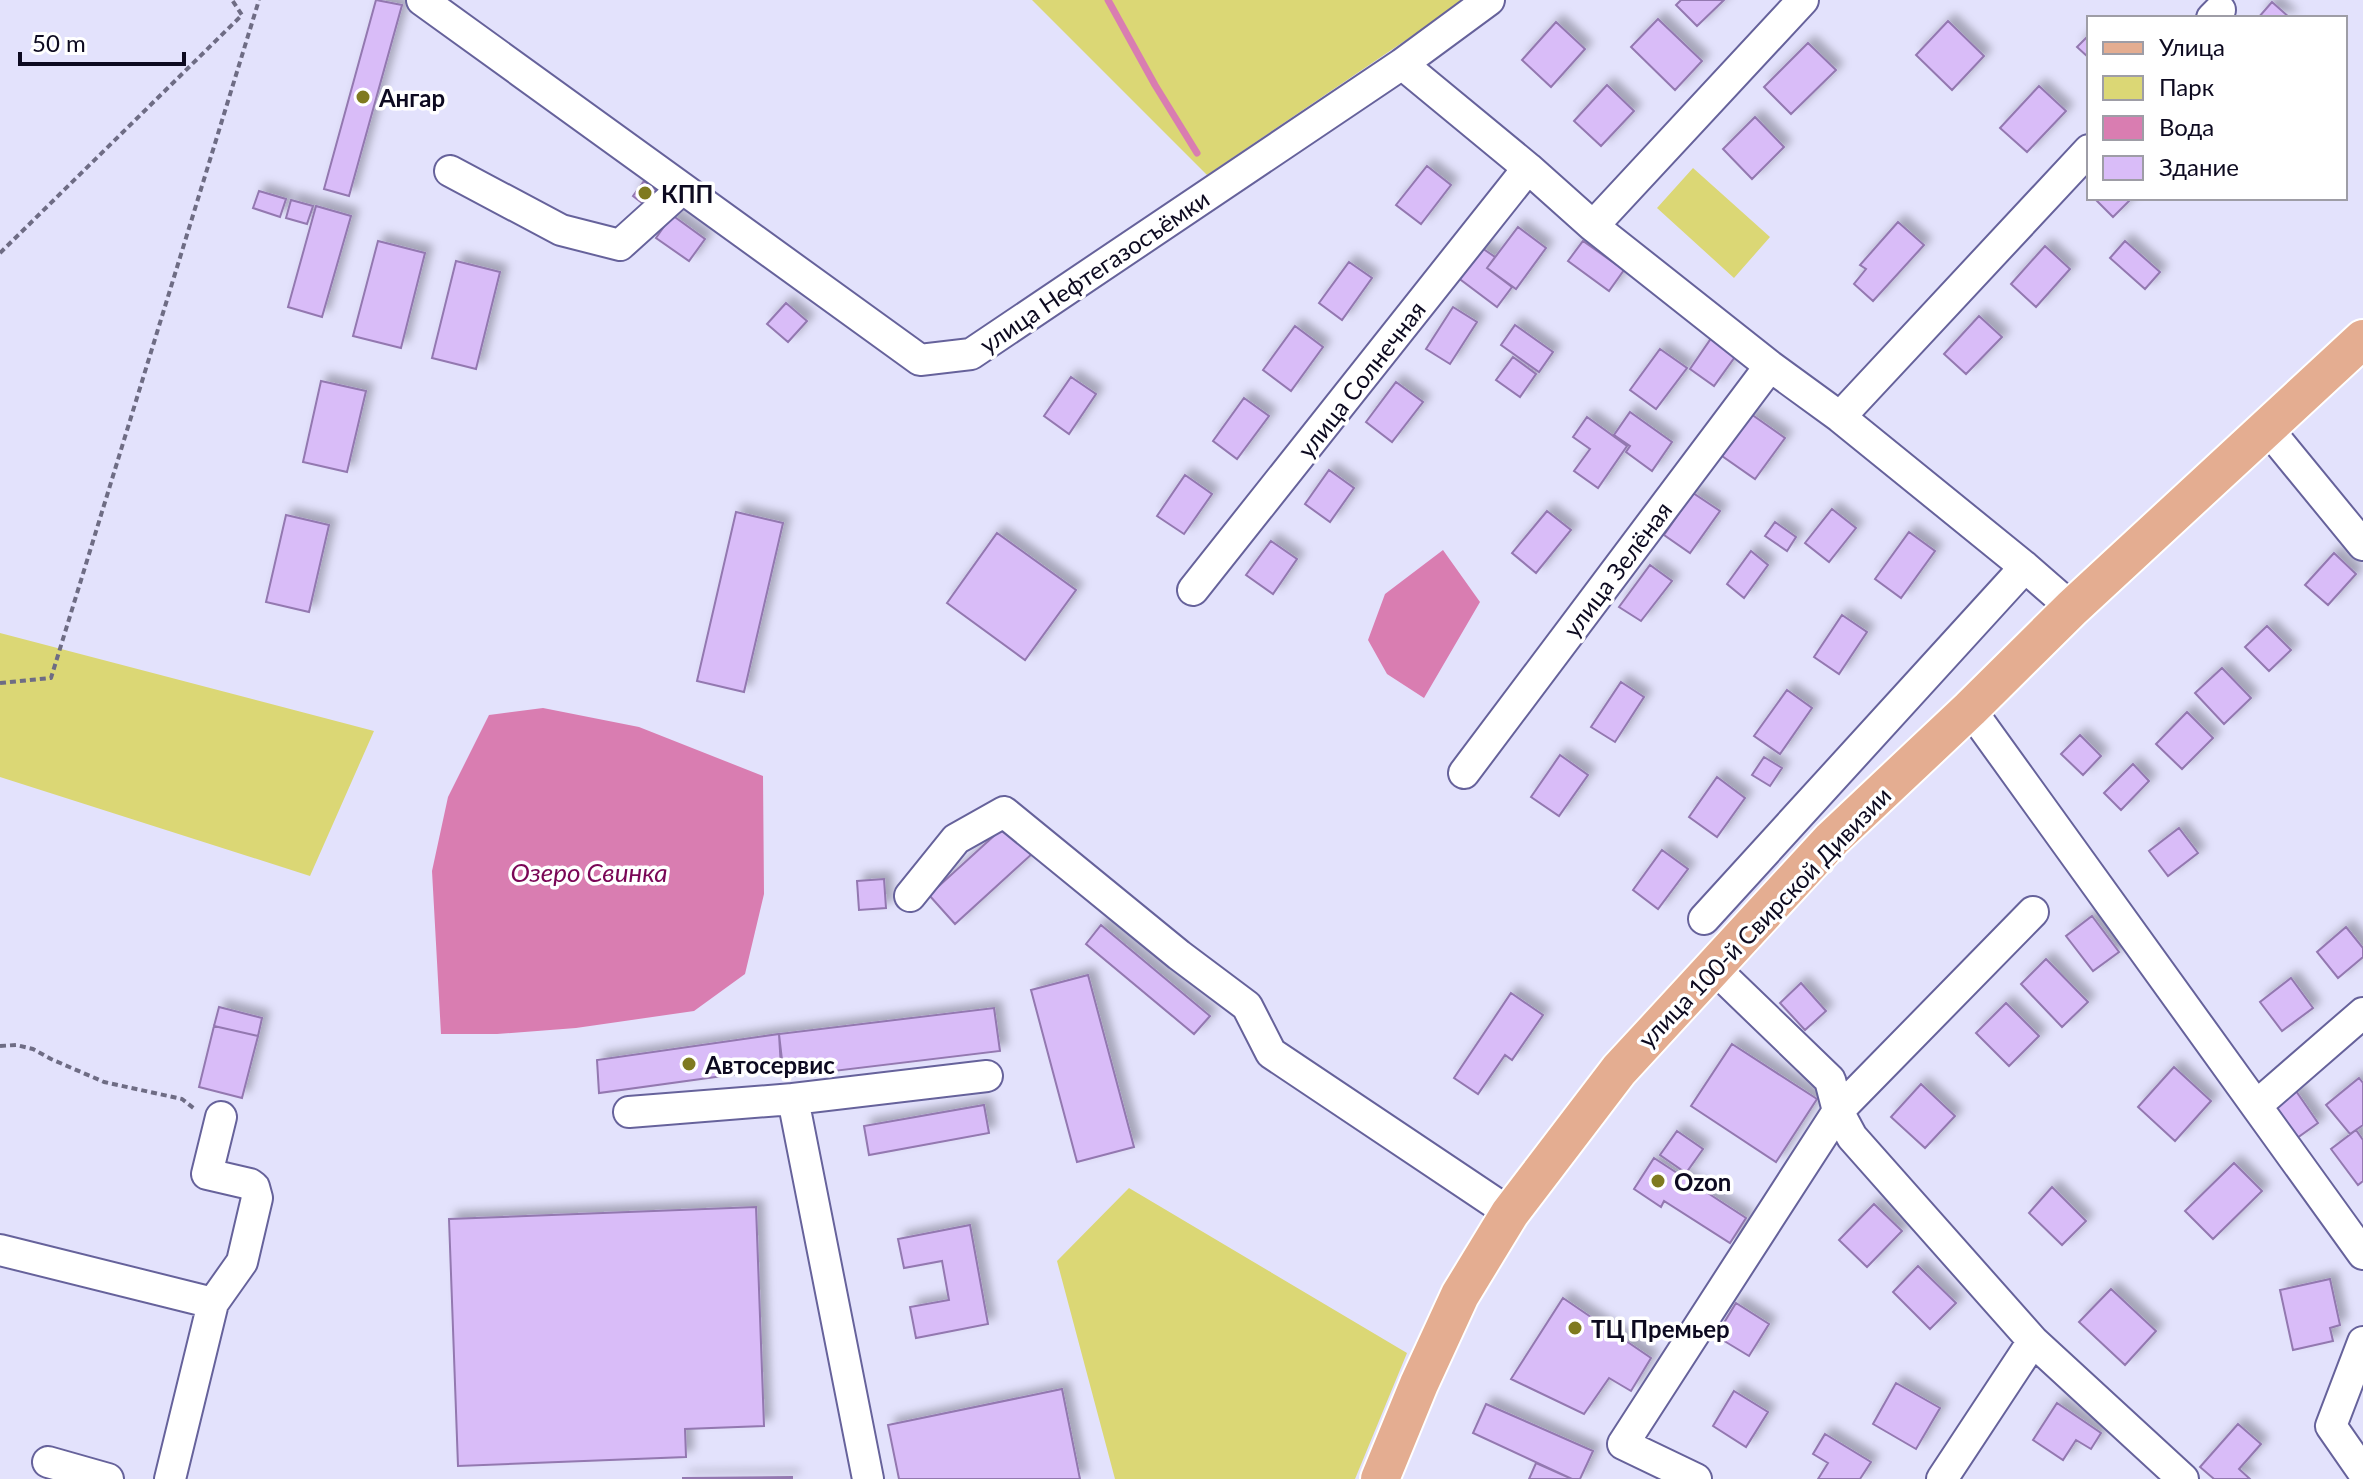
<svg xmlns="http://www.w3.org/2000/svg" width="2363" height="1479" viewBox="0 0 2363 1479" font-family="Lato,sans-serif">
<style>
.green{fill:#dbd775}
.water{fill:#d97db1}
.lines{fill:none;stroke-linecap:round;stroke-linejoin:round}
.stream{stroke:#d97db1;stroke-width:7}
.building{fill:#d9bcf8;stroke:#9378b0;stroke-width:2;filter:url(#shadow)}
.minor-casing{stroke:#66629b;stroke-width:34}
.major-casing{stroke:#fff;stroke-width:42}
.path{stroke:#6e6c84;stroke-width:4;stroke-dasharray:6 4;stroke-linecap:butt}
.minor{stroke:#fff;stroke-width:30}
.major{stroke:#e4ad91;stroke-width:38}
.poi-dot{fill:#7f7a20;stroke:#fff;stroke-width:3}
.labels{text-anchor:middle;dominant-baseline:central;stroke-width:7;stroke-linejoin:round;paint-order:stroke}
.poi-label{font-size:24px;font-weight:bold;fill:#0d0a20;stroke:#fff;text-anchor:start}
.street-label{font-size:24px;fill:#0d0a20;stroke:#fff}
.water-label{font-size:26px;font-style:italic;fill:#7a0656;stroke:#fff}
</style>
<defs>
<filter id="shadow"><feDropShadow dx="7" dy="-7" stdDeviation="4" flood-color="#0004"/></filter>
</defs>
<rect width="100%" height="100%" fill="#e3e2fc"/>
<path class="green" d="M1032 0H1465L1207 175Z
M1693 168 1770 237 1734 278 1657 208Z
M0 633 374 731 310 876 0 777Z
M1129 1188 1407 1353 1355 1479H1115L1057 1261Z"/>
<path class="water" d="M1443 550 1480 602 1424 698 1387 674 1368 640 1385 594Z
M543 708 639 727 763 776 764 894 745 974 694 1011 576 1028 497 1034H441L432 871 448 797 489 715Z"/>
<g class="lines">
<path class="stream" d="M1108 0 1155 85 1197 153"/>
</g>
<path class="building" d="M376 0 402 5 349 196 324 189Z
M1681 0H1724L1697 26 1676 5Z
M2272 2 2290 18H2258Z
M1658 19 1702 61 1675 90 1631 47Z
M1948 21 1984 56 1952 90 1916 55Z
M1556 22 1585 49 1551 87 1522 60Z
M2089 35V58L2077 47Z
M1808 43 1836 70 1791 114 1764 87Z
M1607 85 1634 111 1601 146 1574 121Z
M2039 86 2066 111 2027 152 2000 128Z
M1755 117 1784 147 1752 179 1723 149Z
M1427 166 1451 185 1421 224 1396 205Z
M644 181 657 191 646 206 633 196Z
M259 191 286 199 280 217 253 208Z
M2094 198H2132L2113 217Z
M291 200 313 206 307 224 286 218Z
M316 206 351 216 322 317 288 307Z
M672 215 705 239 689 261 656 238Z
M1898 222 1924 245 1873 301 1854 284 1866 269 1860 265Z
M1518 227 1546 248 1516 289 1487 268Z
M378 241 425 253 401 348 353 336Z
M1583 241 1624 270 1609 291 1568 261Z
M2125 241 2160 272 2145 289 2110 258Z
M1479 246 1495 257 1487 268 1512 287 1497 307 1457 277Z
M2045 246 2070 269 2036 307 2011 284Z
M456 261 500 272 476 369 432 358Z
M1349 262 1372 278 1342 320 1319 303Z
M786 303 807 321 788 342 767 324Z
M1453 307 1477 322 1450 364 1426 349Z
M1979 316 2002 337 1966 374 1944 354Z
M1515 325 1553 352 1539 372 1501 345Z
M1295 326 1323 347 1291 391 1263 370Z
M1712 337 1737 354 1714 386 1690 369Z
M1660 349 1687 368 1656 409 1630 390Z
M1513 357 1536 374 1520 397 1496 380Z
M1071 377 1096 394 1069 434 1044 416Z
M321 381 366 391 347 472 303 462Z
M1396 382 1423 402 1392 442 1366 422Z
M1244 398 1269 416 1237 459 1213 441Z
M1630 412 1672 442 1652 471 1626 452 1630 446 1614 435Z
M1751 414 1785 438 1755 479 1722 456Z
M1587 417 1627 446 1598 488 1574 471 1590 449 1573 437Z
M1329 470 1354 488 1330 522 1305 504Z
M1185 475 1212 494 1184 534 1157 516Z
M1693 493 1720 511 1690 553 1664 535Z
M1832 509 1856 528 1829 562 1805 543Z
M1547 511 1571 530 1536 573 1512 553Z
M736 512 783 523 744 692 697 681Z
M286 515 329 525 309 612 266 602Z
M1775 522 1796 537 1787 551 1765 536Z
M1909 532 1935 551 1901 598 1875 579Z
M997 533 1076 590 1025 660 947 603Z
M1271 541 1297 559 1273 594 1246 575Z
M1751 551 1768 565 1744 598 1727 584Z
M2334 553 2356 574 2328 605 2305 585Z
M1650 565 1672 581 1641 621 1619 607Z
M1842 615 1867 632 1839 674 1814 657Z
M2267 626 2291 650 2269 671 2245 647Z
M2222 668 2251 698 2224 724 2195 693Z
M1621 682 1644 697 1615 742 1591 727Z
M1787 690 1812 708 1780 754 1754 736Z
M2187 712 2213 738 2182 769 2156 744Z
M2080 735 2101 756 2083 775 2061 754Z
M1560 755 1588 775 1559 816 1531 797Z
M1764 757 1782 768 1770 786 1752 775Z
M2133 764 2149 781 2121 810 2104 793Z
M1717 777 1745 798 1717 837 1689 817Z
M1007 824 1033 853 955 924 929 895Z
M2179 828 2198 853 2168 876 2149 851Z
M1662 850 1688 869 1658 909 1633 890Z
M884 879 886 908 859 910 857 881Z
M2092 916 2119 952 2093 971 2066 936Z
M1101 925 1210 1016 1194 1034 1086 944Z
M2346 927 2363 948V957L2338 978 2317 952Z
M2046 959 2088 1002 2062 1027 2021 984Z
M1088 975 1134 1147 1077 1162 1031 990Z
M2291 978 2313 1008 2282 1031 2260 1002Z
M1801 983 1826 1011 1805 1030 1780 1003Z
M1511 993 1543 1015 1512 1060 1505 1055 1478 1094 1454 1078Z
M2006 1003 2039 1036 2009 1066 1976 1033Z
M219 1007 262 1018 258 1036 214 1026Z
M994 1008 1000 1051 784 1077 779 1034Z
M214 1026 258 1036 242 1098 199 1087Z
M779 1034 781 1068 599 1093 597 1060Z
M1732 1044 1817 1099 1776 1162 1691 1106Z
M2174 1067 2211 1101 2175 1141 2138 1107Z
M2359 1078 2363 1083V1125L2350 1134 2326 1105Z
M1921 1084 1955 1116 1925 1148 1891 1117Z
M2296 1091 2318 1123 2297 1138 2275 1107Z
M984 1105 989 1133 869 1155 864 1126Z
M2356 1130 2363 1140V1181L2358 1185 2331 1149Z
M1677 1131 1703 1149 1686 1173 1660 1155Z
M1654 1158 1746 1218 1730 1243 1664 1201 1661 1207 1634 1189Z
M2234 1163 2262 1191 2213 1239 2185 1211Z
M2052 1187 2086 1221 2062 1245 2029 1213Z
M1874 1204 1902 1231 1867 1267 1839 1240Z
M756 1207 764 1426 685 1429 686 1457 458 1466 449 1219Z
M970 1225 988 1324 916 1338 910 1307 949 1300 942 1261 904 1268 898 1239Z
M1918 1266 1956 1303 1930 1329 1893 1292Z
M2330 1279 2340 1325 2330 1328 2333 1341 2293 1350 2280 1290Z
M2111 1289 2156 1331 2125 1365 2079 1322Z
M1563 1298 1651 1358 1631 1391 1609 1378 1584 1414 1511 1379Z
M1736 1303 1769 1324 1749 1356 1716 1336Z
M1896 1383 1940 1408 1916 1449 1873 1424Z
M1062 1389 1080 1479H899L888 1425Z
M1734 1391 1768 1412 1746 1447 1713 1426Z
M2057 1403 2101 1433 2091 1449 2076 1440 2063 1460 2033 1440Z
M1486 1404 1593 1451 1580 1479H1572L1473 1433Z
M2238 1424 2261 1444 2239 1469 2250 1479H2214L2200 1467Z
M1825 1434 1871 1462 1860 1479H1818L1828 1463 1813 1454Z
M1536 1463 1572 1479H1529Z
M792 1477V1479H683V1478Z"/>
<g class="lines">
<g class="minor-casing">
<path id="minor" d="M422 0 920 360 971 354 1402 64 1489 0
M2212 18 2220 10
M1402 64 1528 168 1593 226 1770 366 1840 417 2025 567 2072 608
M450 171 561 230 620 245 682 189
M1593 226 1803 0
M1840 417 2089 150
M2267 428 2363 545
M1193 590 1528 168
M1970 709 2363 1254
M1464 773 1770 366
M910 896 956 839 1004 812 1179 955 1247 1006 1271 1053 1510 1213
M1704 919 2025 567
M1714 968 1830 1080 1838 1111 1852 1137 2033 1341 2183 1479
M2257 1105 2363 1013
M629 1112 793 1099
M0 1250 213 1303 170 1479
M213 1303 242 1262 257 1198 254 1187 250 1184 207 1174 221 1117
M2363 1342 2331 1426 2363 1472
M48 1462 108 1479
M868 1479 793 1099 987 1076
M1696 1479 1623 1444 1838 1111 2033 912
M1942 1479 2033 1341"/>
</g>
<g class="major-casing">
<path id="major" d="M1380 1479 1419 1384 1460 1295 1510 1213 1619 1070 1832 839 1970 709 2072 608 2363 339"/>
</g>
<path class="path" d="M0 253 242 15 232 0
M0 683 51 678 259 0
M0 1046 16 1045 33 1049 51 1059 104 1082 182 1099 196 1110"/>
<use href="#minor" class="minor"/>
<use href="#major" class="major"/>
</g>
<g class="poi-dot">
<circle cx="363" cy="97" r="8"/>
<circle cx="645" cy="193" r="8"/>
<circle cx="689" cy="1064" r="8"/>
<circle cx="1658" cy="1181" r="8"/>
<circle cx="1575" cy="1328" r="8"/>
</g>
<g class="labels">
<g class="poi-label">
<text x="379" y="97">Ангар</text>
<text x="661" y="193">КПП</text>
<text x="705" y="1064">Автосервис</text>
<text x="1674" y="1181">Ozon</text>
<text x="1591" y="1328">ТЦ Премьер</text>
</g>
<g class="street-label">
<text transform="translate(1094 271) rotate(-34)">улица Нефтегазосъёмки</text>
<text transform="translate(1361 379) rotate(-52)">улица Солнечная</text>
<text transform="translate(1617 569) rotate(-53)">улица Зелёная</text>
<text transform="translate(1764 917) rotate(-46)">улица 100-й Свирской Дивизии</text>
</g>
<g class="water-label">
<text x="589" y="872">Озеро Свинка</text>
</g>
</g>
<rect x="2087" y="16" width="260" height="184" fill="#ffffff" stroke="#9e9da6" stroke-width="2"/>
<rect x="2103" y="42" width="40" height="12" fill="#e4ad91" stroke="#9e9da6" stroke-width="2"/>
<text x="2159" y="56" font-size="24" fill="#0d0a20">Улица</text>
<rect x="2103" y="76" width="40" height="24" fill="#dbd775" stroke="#9e9da6" stroke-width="2"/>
<text x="2159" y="96" font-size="24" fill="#0d0a20">Парк</text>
<rect x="2103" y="116" width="40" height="24" fill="#d97db1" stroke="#9e9da6" stroke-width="2"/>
<text x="2159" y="136" font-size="24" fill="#0d0a20">Вода</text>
<rect x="2103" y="156" width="40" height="24" fill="#d9bcf8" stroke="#9e9da6" stroke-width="2"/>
<text x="2159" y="176" font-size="24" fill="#0d0a20">Здание</text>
<path d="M20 52v12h164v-12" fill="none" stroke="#0d0a20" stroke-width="4"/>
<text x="32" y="52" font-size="24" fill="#0d0a20" stroke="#ffffff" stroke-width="6" paint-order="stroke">50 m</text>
</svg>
